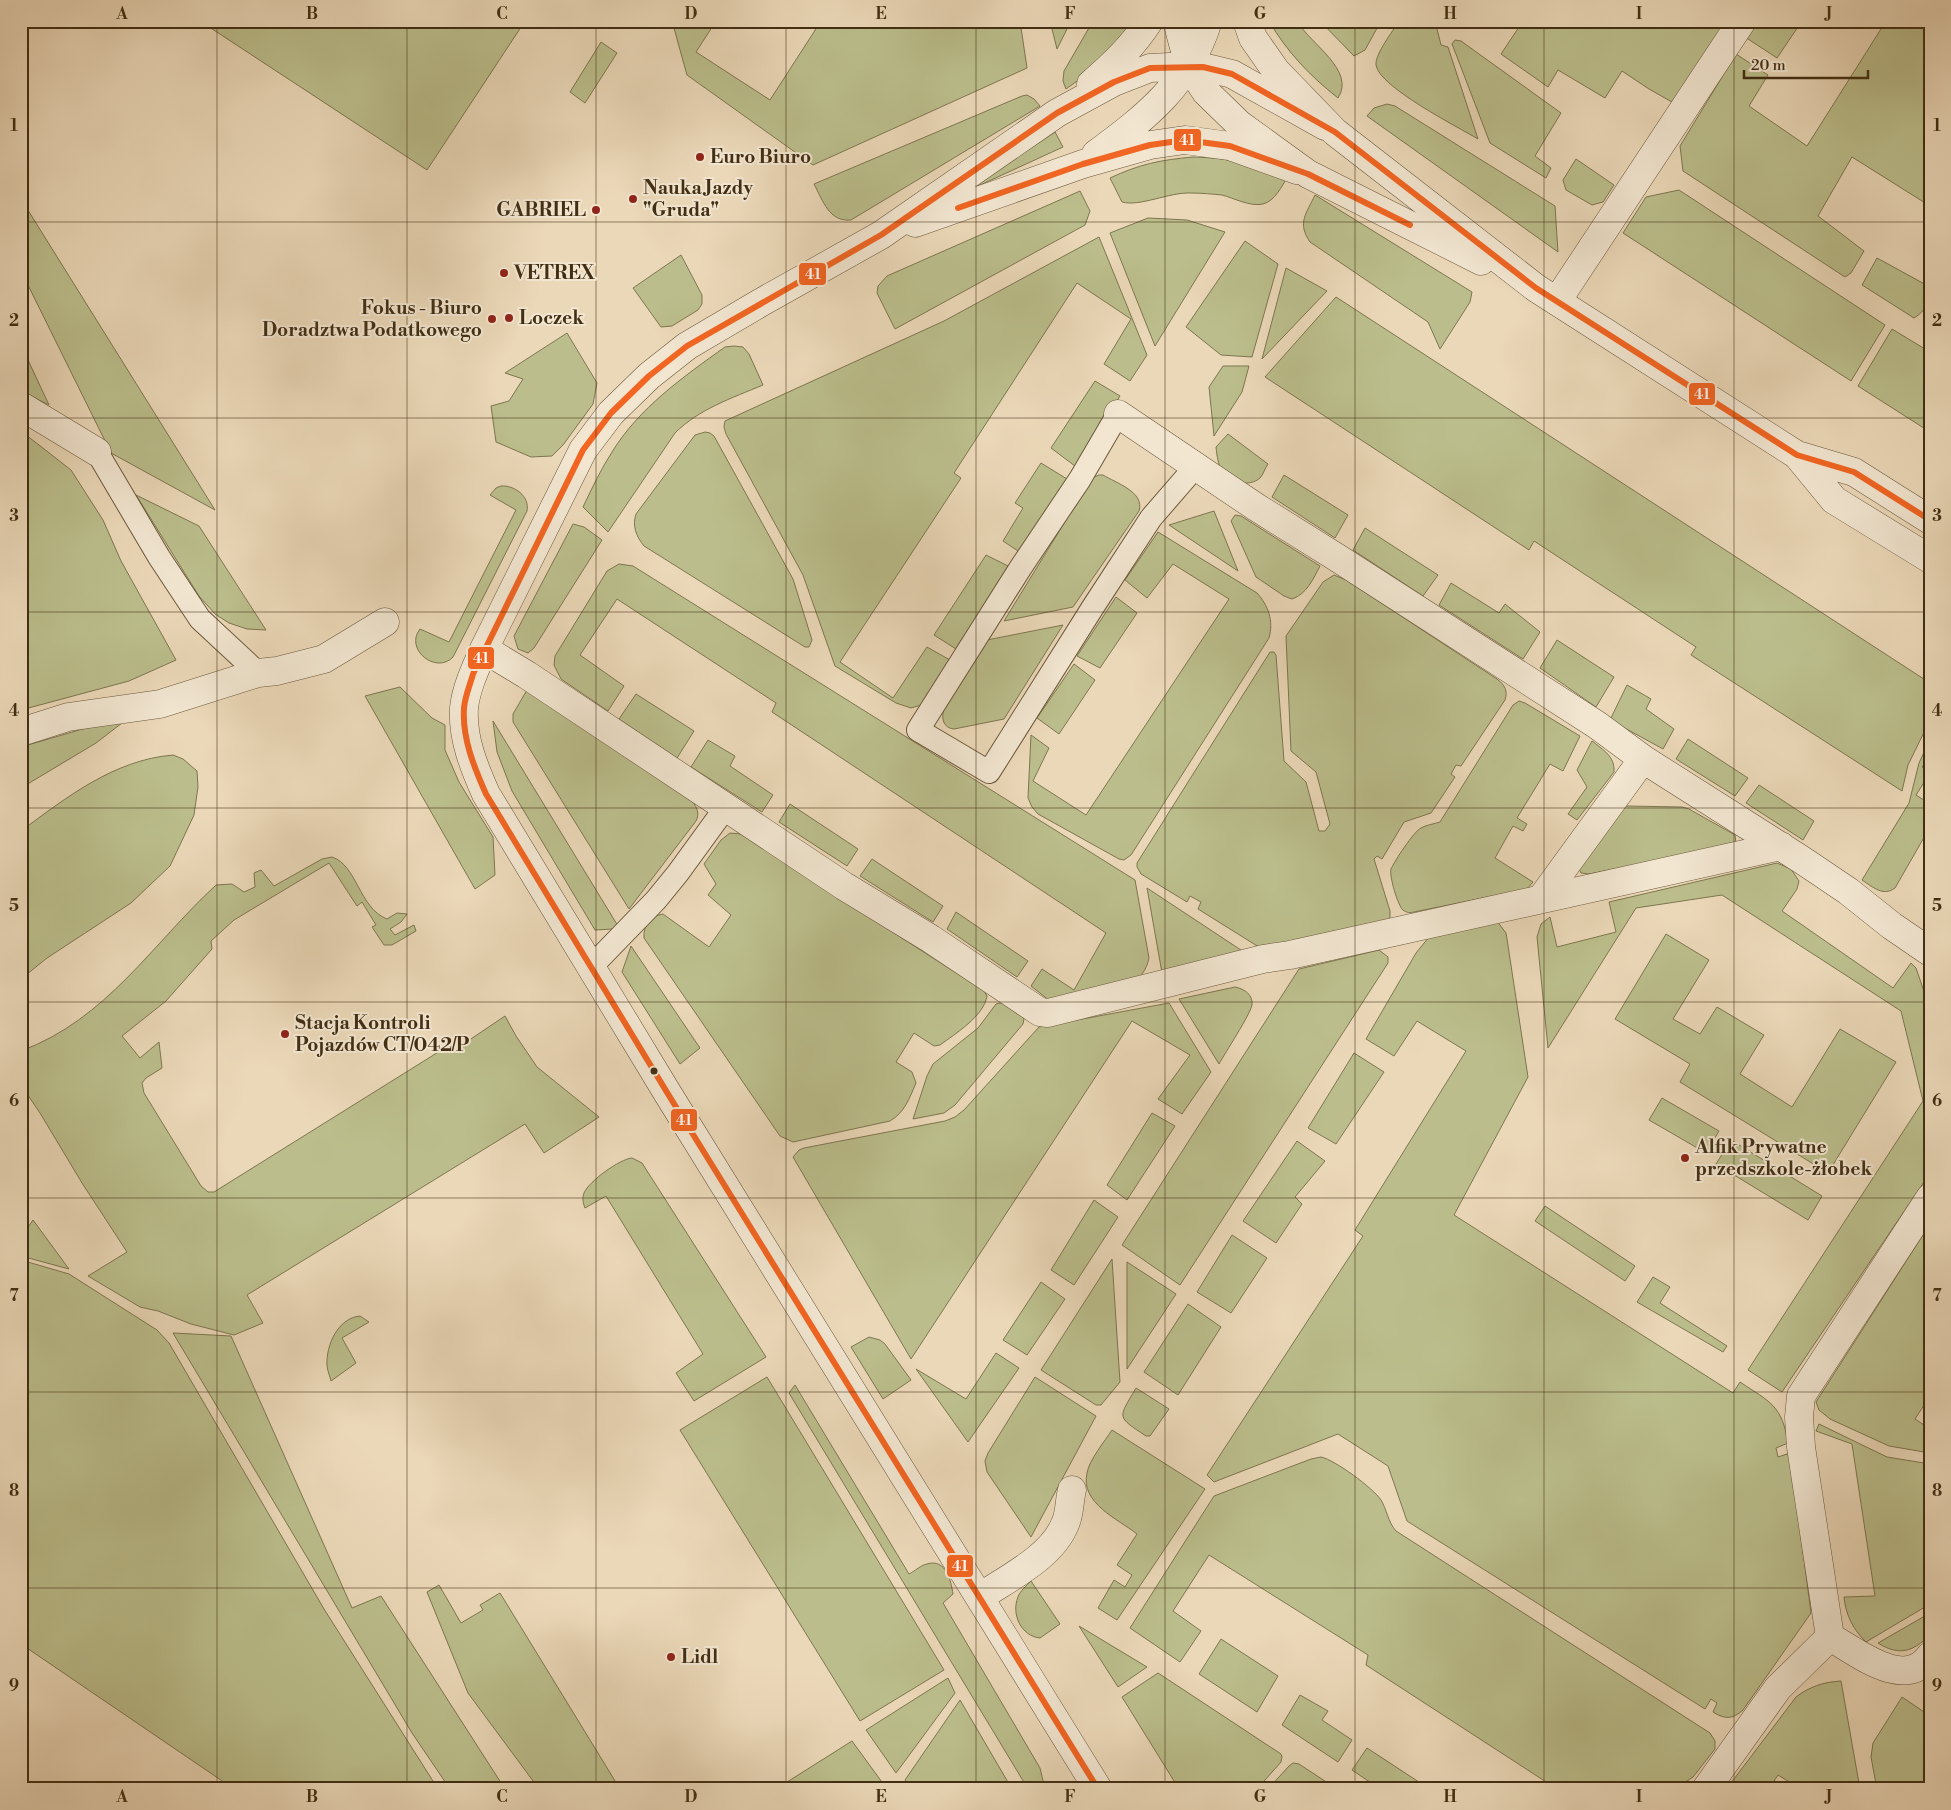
<svg xmlns="http://www.w3.org/2000/svg" width="1951" height="1810" viewBox="0 0 1951 1810" font-family="'Libre Bodoni',serif">
<style>
.green{fill:#bbbe8c;stroke:#7e7650}
.lines{fill:none;stroke-linecap:round;stroke-linejoin:round}
.service-casing{stroke:#6c583c;stroke-width:24}
.minor-casing{stroke:#6c583c;stroke-width:29}
.tertiary-casing{stroke:#6c583c;stroke-width:29}
.service{stroke:#f2e6d1;stroke-width:22}
.minor{stroke:#f2e6d1;stroke-width:28}
.tertiary{stroke:#f2e6d1;stroke-width:28}
.bus-1-casing{stroke:#f2e6d1;stroke-width:10}
.bus-1{stroke:#f26522;stroke-width:6}
.grid{fill:none;stroke:#422e13;stroke-width:1;stroke-opacity:0.55}
.poi-dot{fill:#8f2418;stroke:#f2e6d1;stroke-width:2}
.bus-dot{fill:#422e13;stroke:#f2e6d1;stroke-width:2}
.labels{text-anchor:middle;dominant-baseline:central;stroke-width:4;stroke-linejoin:round;paint-order:stroke}
.poi-label{font-size:19px;font-weight:bold;fill:#422e13;stroke:#f2e6d1;text-anchor:start}
.line-badge{stroke:#f2e6d1;stroke-width:2}
.badge-label{font-size:14px;text-anchor:middle;font-weight:bold;fill:#fff}
.neatline{fill:none;stroke:#422e13;stroke-width:2}
.grid-label{font-size:16px;text-anchor:middle;font-weight:bold;fill:#422e13}
</style>
<rect width="100%" height="100%" fill="#ebd8b8"/>
<filter id="stains"><feTurbulence type="fractalNoise" baseFrequency=".004" numOctaves="4"/><feColorMatrix values="0 0 0 0 .2 0 0 0 0 .09 0 0 0 0 .02 0 0 0 .5 -.17"/></filter>
<radialGradient id="worn" r=".72"><stop offset=".6" stop-color="#630" stop-opacity="0"/><stop offset="1" stop-color="#630" stop-opacity=".3"/></radialGradient>
<path class="green" d="M200 21H525L427 170Z
M672 21H716L696 52 770 100 821 21H1020L1027 68 813 165 687 75Z
M1050 21H1071L1057 49Z
M1093 21H1135L1080 79 1066 89 1063 81 1064 71Z
M1269 21H1297C1310 44 1356 70 1338 98 1310 76 1287 52 1269 21Z
M1320 21H1381L1365 50 1354 56Z
M1399 21H1435L1441 45 1448 47 1478 139C1458 127 1379 87 1376 65 1375 54 1393 31 1399 21Z
M1523 21H1734L1679 106 1649 89 1622 71 1605 98 1558 70 1548 87 1501 54Z
M1756 21H1802L1777 58 1745 37Z
M1886 21H1930V206L1852 157 1818 216 1864 251 1851 273 1845 277 1683 171 1680 146 1736 54 1768 75 1749 106 1807 146Z
M1455 40 1461 41 1561 113 1535 156 1551 168 1546 178 1490 143 1454 49 1452 44Z
M601 42 617 53 585 103 570 92Z
M1027 95 1034 99 1040 106 851 220C829 222 823 201 814 184L1022 96Z
M1387 104 1395 106 1555 206 1558 252 1367 116 1374 108Z
M1055 132 1063 147 965 192Z
M1193 157C1229 158 1254 164 1288 176 1282 186 1275 201 1263 204 1250 207 1234 198 1222 195 1212 194 1201 193 1191 193 1169 192 1140 207 1122 202L1110 178C1140 164 1160 160 1193 157Z
M1576 159 1614 185 1603 202 1592 205 1566 190 1563 180Z
M1679 190 1885 325 1851 381 1623 233 1646 197Z
M1080 191 1090 211 1085 225 895 329 877 293 878 286 887 276Z
M1315 195 1472 292 1470 302 1440 349 1428 322 1310 242C1297 223 1306 214 1315 195Z
M21 199 215 510 111 453 21 271Z
M1148 218 1187 220 1225 232 1155 346 1110 233Z
M1099 237 1147 355 1130 381 1104 364 1131 319 1077 283 954 473 961 478 840 662 893 698 927 647 950 660 921 705 911 708 896 703 835 666 803 575 726 434 724 427 725 421 944 321Z
M1245 241 1278 264 1252 357 1221 355 1186 327Z
M681 255 702 295V304L698 310 672 326 661 327 633 288Z
M1877 258 1930 287C1930 301 1926 311 1914 318L1862 285Z
M1286 268 1327 291 1262 359Z
M1336 297 1930 683V720L1908 765 1902 791 1691 655 1696 647 1534 541 1529 550 1265 377Z
M1892 329 1930 352V432L1858 386Z
M567 333 597 383 593 404 563 445 552 456 531 457 496 442 491 406 509 401 523 379 505 373Z
M21 345 49 405 21 391Z
M734 346 743 347 749 354 763 385C732 398 699 409 675 433L608 532 583 507C592 488 601 469 612 452 639 408 683 377 725 347Z
M1223 366H1249L1242 392 1214 436 1209 387Z
M1095 381 1120 396 1075 466 1051 448Z
M21 431 71 470 103 520 121 561 176 660 129 681 21 710Z
M705 432 710 433 714 436 793 579 812 640 809 647H805L644 546C636 536 632 526 636 514L695 435Z
M1228 434 1268 464C1265 468 1263 475 1260 478 1250 487 1231 483 1224 474 1218 466 1217 456 1216 447Z
M1041 463 1067 479 1021 553 1003 541 1023 508 1015 503Z
M1099 475H1103C1116 483 1145 492 1139 511L1073 607 1004 621 1090 481 1092 478Z
M1284 475 1348 515 1335 538 1272 497Z
M501 486C514 485 530 496 527 511L453 657C436 675 404 649 420 629L449 642 516 510 490 495 496 488Z
M136 495 199 526 266 630 247 629 229 623 215 614 199 596Z
M1214 511 1238 571 1169 525Z
M1235 515 1241 516 1320 566C1313 579 1307 594 1292 599L1284 596 1256 577 1231 521Z
M573 524 584 527 602 540 534 648 528 653 518 649 514 636Z
M1365 528 1438 575 1423 596 1353 550Z
M1158 532 1257 593C1268 605 1274 621 1269 638L1131 855 1124 860 1119 859 1038 814 1032 807 1028 798 1031 735 1049 748 1033 781 1086 815 1229 599 1173 564 1147 598 1125 580Z
M986 555 1008 566 956 649 934 635Z
M619 564 633 566 1135 880 1149 958C1147 967 1144 973 1137 979L1050 1001 1031 986 1042 969 1074 990 1106 933 772 712 776 703 617 599 580 655 624 686 608 711 561 679 554 665 555 656 607 571Z
M1334 575 1346 580 1497 679C1505 685 1508 691 1505 700L1461 766 1456 765 1451 774 1455 777 1431 813 1404 822 1382 859 1377 856 1374 859 1390 911V917L1388 921 1262 949 1198 909 1201 902 1190 896 1187 902 1141 874 1137 867V863L1270 652H1274L1276 655 1284 761 1306 782 1319 831H1325L1330 824 1316 772 1291 751 1286 636 1323 582Z
M1451 583 1499 613 1505 604 1540 632 1523 659 1439 605Z
M1116 597 1137 613 1100 668 1077 656Z
M1063 625 1004 719 954 729C943 728 941 718 944 709L987 640Z
M1557 640 1614 677 1596 707 1540 668Z
M1074 664 1095 680 1059 734 1037 718Z
M1627 685 1651 699 1646 709 1674 729 1663 749 1610 720Z
M400 687 432 718 445 725V750L459 782 493 837 495 875 475 889 365 696Z
M527 690 692 801C697 807 700 814 696 821L629 909 513 722V714Z
M636 694 694 731 677 758 619 719Z
M1519 701 1525 703 1580 736 1563 771 1550 764 1517 818 1527 824 1523 831 1513 826 1495 858 1533 882 1527 889 1414 912C1410 913 1407 913 1403 910 1398 906 1389 876 1391 869 1394 862 1414 831 1421 828 1426 825 1434 824 1440 822L1513 705Z
M493 721 618 926 613 929 595 930 512 791 497 752Z
M122 723 96 743 21 788V747L86 728Z
M1688 739 1748 778 1735 796 1676 759Z
M1930 739V756L1922 767 1930 773 1916 795 1930 804V827L1895 888C1883 897 1873 887 1862 880L1909 803 1919 763Z
M708 740 735 756 730 766 773 795 762 812 691 767Z
M1592 741C1603 750 1615 756 1614 772L1577 820 1568 814 1587 787 1577 770Z
M173 755 183 759 197 771 198 787 194 815 170 866 131 903 47 958 21 979V831C67 797 114 760 173 755Z
M1759 785 1814 821 1803 840 1746 803Z
M790 804 858 849 847 866 779 822Z
M1627 806 1682 807 1689 809 1735 835 1736 843 1730 846 1589 874 1581 873 1579 869 1623 808Z
M730 833 741 834 984 991 987 996C984 1016 955 1034 940 1045L934 1046 914 1033 896 1062 912 1072 916 1083C909 1099 905 1112 890 1121L793 1142 780 1136 644 938C643 926 650 916 663 914L709 947 731 915 708 895 716 884 704 864 721 840Z
M332 857C357 865 359 908 387 919L397 913 407 914 401 922 390 929 395 935 414 925 416 931 392 945H384L372 927 376 925 362 902 357 906 329 863 234 920 211 941 212 949 166 1001 122 1036 140 1058 159 1042 162 1068 146 1078 142 1083 144 1093 201 1186 208 1192H214L448 1046 453 1051 505 1016 516 1036 537 1067 599 1117 544 1153 525 1124 247 1295 263 1323 234 1335 191 1324 158 1311 140 1307 88 1276 127 1252 82 1183 40 1113 21 1085V1051C107 1019 152 944 216 885L232 884 244 892 255 887 254 873 261 870 274 886 322 859Z
M872 859 943 906 933 922 860 876Z
M1777 863 1791 869 1799 881 1797 889 1782 911 1893 988 1911 963 1916 968 1930 1009V1173L1782 1392 1748 1370 1923 1101 1901 1011 1722 895 1636 908 1548 1048 1537 937 1541 924 1550 917 1557 947 1616 932 1609 902Z
M1147 888 1247 954 1162 973Z
M956 912 1028 961 1017 977 947 929Z
M1497 921 1506 933 1507 939 1528 1077 1454 1215 1733 1393 1740 1382C1770 1402 1782 1405 1788 1443L1776 1448 1778 1457 1790 1453 1811 1613 1743 1710C1732 1720 1724 1719 1713 1712L1717 1703 1711 1699 1705 1709 1407 1521 1388 1466 1338 1434 1214 1482 1207 1475 1363 1236 1355 1230 1466 1051 1417 1021 1394 1056 1366 1039 1416 953 1429 937Z
M1666 934 1709 960 1673 1019 1700 1034 1717 1007 1764 1035 1740 1074 1792 1107 1840 1029 1896 1062 1828 1173 1680 1082 1690 1064 1615 1019Z
M631 946 700 1048 680 1064 622 972Z
M1379 950 1388 957V963L1180 1285 1122 1245 1299 969Z
M1235 987C1245 989 1253 995 1252 1005 1250 1015 1225 1053 1219 1064L1179 999Z
M1000 1003C1009 1004 1019 1011 1024 1019L1023 1024 955 1105 944 1113 913 1119 927 1076 933 1064 978 1028 996 1004Z
M1169 1003 1211 1072 1182 1114 1158 1099 1190 1055 1132 1021 911 1359 793 1157 799 1150 804 1148 945 1121 955 1117 964 1110 1039 1027Z
M1354 1053 1384 1072 1336 1144 1308 1128Z
M1662 1098 1719 1131 1706 1153 1649 1120Z
M1152 1113 1175 1126 1127 1200 1107 1185Z
M1731 1140 1822 1196 1808 1220 1716 1164Z
M1297 1141 1325 1161 1295 1197 1302 1204 1276 1243 1243 1221Z
M632 1158 642 1163 766 1357 694 1401 676 1373 703 1354 606 1196 585 1208C583 1203 582 1198 584 1193 589 1181 620 1159 632 1158Z
M1094 1200 1118 1217 1074 1285 1051 1270Z
M1545 1206 1635 1266 1625 1281 1535 1221Z
M33 1220 69 1269 21 1256V1238Z
M1930 1224V1396L1915 1419 1930 1429V1453L1889 1446 1830 1419 1819 1410 1816 1402Z
M1232 1235 1267 1258 1231 1313 1197 1292Z
M1112 1259 1120 1382 1101 1405H1096L1041 1370Z
M21 1260 69 1274 157 1330 169 1343 324 1609 438 1789H234L21 1644Z
M1127 1262 1176 1294 1127 1369Z
M1653 1277 1670 1287 1660 1303 1727 1346 1723 1352 1637 1302Z
M1041 1282 1065 1299 1027 1355 1003 1340Z
M1188 1304 1221 1327 1178 1395 1144 1372Z
M360 1316 369 1322 342 1338 356 1363 331 1381C330 1376 327 1370 327 1365 326 1345 338 1318 360 1316Z
M173 1333 231 1336 352 1608 381 1596 505 1789H450L412 1733Z
M869 1337 880 1340 885 1344 911 1380 883 1399 851 1347Z
M996 1353 1019 1368 968 1442 916 1369 966 1399Z
M767 1377 944 1670 860 1721 680 1430Z
M1035 1377 1096 1416 1031 1537 987 1472 985 1461 988 1453Z
M795 1385 909 1574C915 1571 921 1565 927 1564 946 1558 951 1581 953 1594L943 1603 1040 1768 1045 1789H1028L789 1393Z
M1136 1388 1169 1409 1150 1436H1146C1116 1416 1118 1419 1136 1388Z
M1819 1424 1887 1457 1930 1464V1604L1866 1642C1853 1629 1846 1616 1844 1597L1875 1596 1852 1444 1816 1431Z
M1112 1430 1205 1489 1117 1620 1098 1608 1114 1580 1125 1587 1132 1575 1117 1565 1137 1534C1118 1519 1080 1503 1087 1473 1089 1460 1105 1441 1112 1430Z
M1321 1457C1335 1460 1373 1488 1381 1500 1387 1510 1388 1522 1396 1531L1710 1733 1715 1741V1749L1693 1777 1675 1789H1557L1366 1665 1368 1655 1209 1555 1173 1611 1201 1631 1180 1662 1130 1628 1214 1496 1311 1459Z
M1031 1581 1060 1624 1040 1638C1021 1636 1011 1614 1018 1597 1020 1591 1026 1586 1031 1581Z
M439 1585 461 1623 483 1610 480 1605 500 1593 620 1789H539L468 1693 427 1592Z
M1930 1613C1930 1619 1931 1627 1930 1633 1929 1637 1925 1640 1922 1642 1907 1654 1894 1653 1878 1643Z
M1079 1626 1147 1667 1118 1687Z
M1221 1639 1278 1676 1257 1712 1199 1674Z
M1158 1673 1281 1754 1282 1757 1281 1762 1257 1789H1179L1122 1697Z
M948 1678 955 1693 896 1773 866 1730Z
M1841 1681 1860 1789H1801L1778 1775 1769 1789H1738L1731 1783 1796 1697C1809 1687 1823 1682 1841 1681Z
M1300 1695 1328 1711 1322 1720 1352 1740 1338 1762 1282 1725Z
M1902 1697 1930 1716V1789H1877L1871 1757 1873 1743Z
M960 1700 1012 1789H912L905 1780Z
M852 1741 887 1789H776Z
M1367 1748 1422 1784 1419 1789H1380L1352 1770Z
M1293 1763 1299 1764 1337 1789H1268L1289 1766Z"/>
<g class="lines">
<g class="service-casing">
<path id="service" d="M1118 414 1080 479 1021 567 918 730 989 772 1093 607 1151 518 1196 466
M97 452 159 557 200 619 258 673
M591 967 656 900 678 873 726 807"/>
</g>
<g class="minor-casing">
<path id="minor" d="M1091 84C1113 65 1133 46 1149 21
M1096 154C1147 116 1188 85 1208 21
M915 223 1083 164 1150 145 1185 140 1230 146 1297 170
M1557 301 1742 21
M21 406 97 452
M1118 414 1256 507 1336 557 1597 725 1643 759 1802 860 1848 891 1892 926 1930 952
M484 649 527 675 844 886 931 939 1040 1012 1048 1013 1263 959 1290 955 1781 846
M21 732 68 717 160 704 258 673 277 671 324 659 385 622
M1541 899 1643 759
M980 1597C1008 1578 1052 1557 1065 1524 1070 1514 1069 1501 1072 1490
M1830 1637 1801 1447 1799 1417 1801 1396 1930 1198
M1830 1637C1856 1651 1904 1692 1930 1656
M1098 1789 668 1094 486 794C474 767 462 738 464 708 466 688 476 667 484 649L583 450 611 413 649 376 687 346 760 303 881 235 1057 113 1114 82 1150 68 1189 66 1203 67 1232 74 1325 126
M1706 1789 1778 1688 1830 1637"/>
</g>
<g class="tertiary-casing">
<path id="tertiary" d="M1177 21 1189 66 1206 92 1239 124 1308 174 1481 261
M1247 21 1253 38 1276 71 1335 132 1536 288 1797 455 1854 472 1930 520
M1797 455 1834 500 1930 559"/>
</g>
<use href="#service" class="service"/>
<use href="#minor" class="minor"/>
<use href="#tertiary" class="tertiary"/>
<g class="bus-1-casing">
<path id="bus-1" d="M958 208 1083 164 1150 145 1185 140 1230 146 1308 174 1410 225
M1098 1789 668 1094 486 794C474 767 462 738 464 708 465 696 470 685 473 674L583 450 611 413 649 376 687 346 881 235 1057 113 1114 82 1150 68 1203 67 1232 74 1335 132 1536 288 1797 455 1854 472 1930 520"/>
</g>
<use href="#bus-1" class="bus-1"/>
</g>
<path class="grid" d="M217 21V1789M407 21V1789M596 21V1789M786 21V1789M976 21V1789M1165 21V1789M1355 21V1789M1544 21V1789M1734 21V1789M21 222H1930M21 418H1930M21 612H1930M21 808H1930M21 1002H1930M21 1198H1930M21 1392H1930M21 1588H1930"/>
<g class="poi-dot">
<circle cx="700" cy="157" r="5"/>
<circle cx="633" cy="199" r="5"/>
<circle cx="596" cy="210" r="5"/>
<circle cx="504" cy="273" r="5"/>
<circle cx="509" cy="318" r="5"/>
<circle cx="492" cy="319" r="5"/>
<circle cx="285" cy="1034" r="5"/>
<circle cx="1685" cy="1158" r="5"/>
<circle cx="671" cy="1657" r="5"/>
</g>
<circle class="bus-dot" cx="654" cy="1071" r="4.5"/>
<g class="labels">
<g class="poi-label">
<text x="710" y="157">Euro Biuro</text>
<text x="643" y="188">Nauka Jazdy<tspan x="643" dy="22">"Gruda"</tspan></text>
<text x="586" y="210" text-anchor="end">GABRIEL</text>
<text x="514" y="273">VETREX</text>
<text x="482" y="308" text-anchor="end">Fokus - Biuro<tspan x="482" dy="22">Doradztwa Podatkowego</tspan></text>
<text x="519" y="318">Loczek</text>
<text x="295" y="1023">Stacja Kontroli<tspan x="295" dy="22">Pojazdów CT/042/P</tspan></text>
<text x="1695" y="1147">Alfik Prywatne<tspan x="1695" dy="22">przedszkole-żłobek</tspan></text>
<text x="681" y="1657">Lidl</text>
</g>
</g>
<g class="line-badge">
<rect x="1173" y="128" width="29" height="24" rx="5" fill="#f26522"/>
<rect x="798" y="262" width="29" height="24" rx="5" fill="#f26522"/>
<rect x="1688" y="382" width="28" height="24" rx="5" fill="#f26522"/>
<rect x="467" y="646" width="28" height="24" rx="5" fill="#f26522"/>
<rect x="670" y="1108" width="28" height="24" rx="5" fill="#f26522"/>
<rect x="946" y="1554" width="28" height="24" rx="5" fill="#f26522"/>
</g>
<g class="badge-label">
<text x="1187" y="145">41</text>
<text x="813" y="279">41</text>
<text x="1702" y="399">41</text>
<text x="481" y="663">41</text>
<text x="684" y="1125">41</text>
<text x="960" y="1571">41</text>
</g>
<rect width="1951" height="1810" fill="none" stroke="#ebd8b8" stroke-width="55"/>
<path d="M1744 70v8h124v-8" fill="none" stroke="#422e13" stroke-width="2.5"/>
<text x="1751" y="70" font-size="15" fill="#422e13" stroke="#f2e6d1" stroke-width="4" paint-order="stroke">20 m</text>
<rect x="28" y="28" width="1896" height="1754" class="neatline"/>
<g class="grid-label">
<text x="122" y="19">A</text>
<text x="312" y="19">B</text>
<text x="502" y="19">C</text>
<text x="691" y="19">D</text>
<text x="881" y="19">E</text>
<text x="1070" y="19">F</text>
<text x="1260" y="19">G</text>
<text x="1450" y="19">H</text>
<text x="1639" y="19">I</text>
<text x="1829" y="19">J</text>
<text x="14" y="131">1</text>
<text x="1937" y="131">1</text>
<text x="14" y="326">2</text>
<text x="1937" y="326">2</text>
<text x="14" y="521">3</text>
<text x="1937" y="521">3</text>
<text x="14" y="716">4</text>
<text x="1937" y="716">4</text>
<text x="14" y="911">5</text>
<text x="1937" y="911">5</text>
<text x="14" y="1106">6</text>
<text x="1937" y="1106">6</text>
<text x="14" y="1301">7</text>
<text x="1937" y="1301">7</text>
<text x="14" y="1496">8</text>
<text x="1937" y="1496">8</text>
<text x="14" y="1691">9</text>
<text x="1937" y="1691">9</text>
<text x="122" y="1802">A</text>
<text x="312" y="1802">B</text>
<text x="502" y="1802">C</text>
<text x="691" y="1802">D</text>
<text x="881" y="1802">E</text>
<text x="1070" y="1802">F</text>
<text x="1260" y="1802">G</text>
<text x="1450" y="1802">H</text>
<text x="1639" y="1802">I</text>
<text x="1829" y="1802">J</text>
</g>
<rect width="100%" height="100%" filter="url(#stains)"/>
<rect width="100%" height="100%" fill="url(#worn)"/>
</svg>
